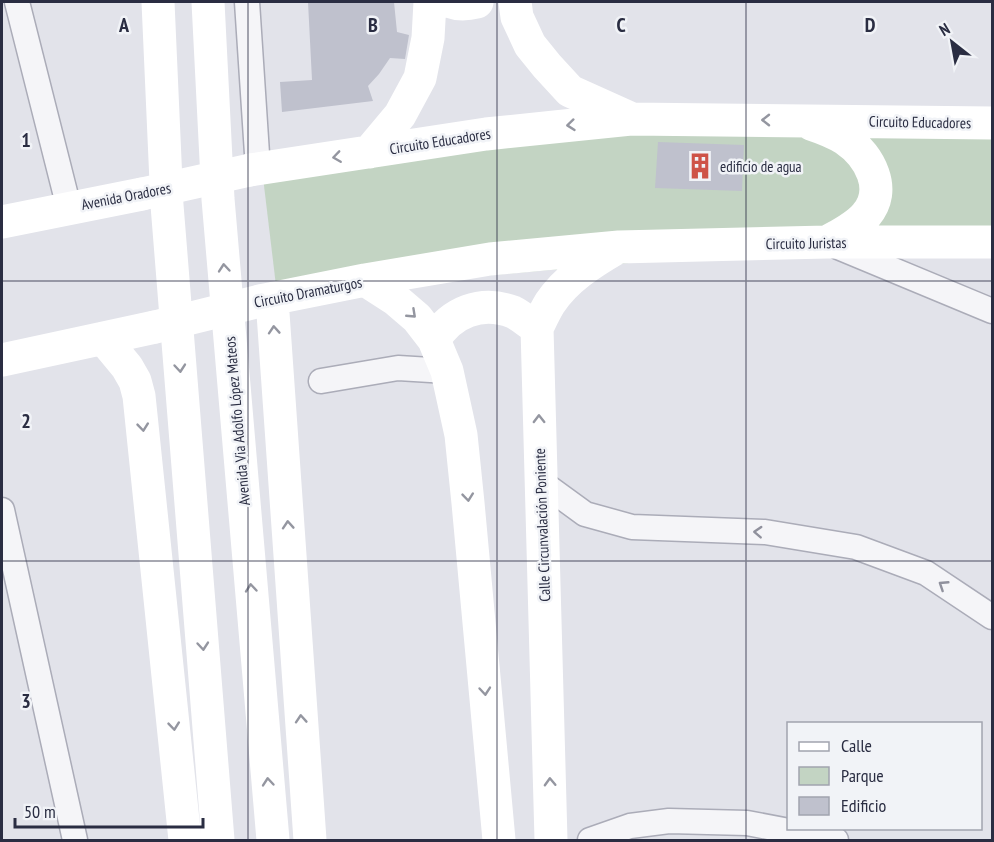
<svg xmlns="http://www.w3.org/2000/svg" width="994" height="842" viewBox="0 0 994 842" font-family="'PT Sans Narrow',sans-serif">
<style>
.green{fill:#c3d4c3}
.building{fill:#bfc1cd}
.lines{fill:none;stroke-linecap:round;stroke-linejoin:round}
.minor-casing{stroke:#abacb8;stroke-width:27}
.minor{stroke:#f5f5f8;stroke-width:24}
.secondary{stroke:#fff;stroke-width:33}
.secondary-bridge{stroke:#fff;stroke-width:33}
.oneway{stroke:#9496a0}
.oneway2{stroke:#90919d}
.grid{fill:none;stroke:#2a2d42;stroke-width:1.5;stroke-opacity:0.55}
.labels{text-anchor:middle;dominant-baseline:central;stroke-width:5;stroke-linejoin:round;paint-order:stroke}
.street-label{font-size:15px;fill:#2a2d42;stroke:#f1f3f7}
.poi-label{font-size:15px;fill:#2a2d42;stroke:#f1f3f7;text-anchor:start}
.grid-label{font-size:20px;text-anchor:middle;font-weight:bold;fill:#2a2d42;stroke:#f1f3f7;stroke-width:5;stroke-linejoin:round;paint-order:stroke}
</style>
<rect width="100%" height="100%" fill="#e2e3ea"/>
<path class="green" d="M992 124V231L277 294 262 169 486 134Z"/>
<path class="building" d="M308 2H394L397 32 409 35 405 59 390 58 379 74 368 86 373 101 282 112 280 82 312 80Z
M658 142 744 145 742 191 655 188Z"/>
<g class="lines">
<g class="minor-casing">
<path id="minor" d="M17 2 69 208
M247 2 258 169
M838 247 992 311
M321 381 398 368 447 371
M541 482 585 514 632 527 765 532 856 547 926 573 992 617
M2 510 75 840
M590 840 630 826 669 821 747 823 836 840"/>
</g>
<use href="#minor" class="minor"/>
<path class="secondary" d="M158 2 167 205 218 840
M208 2 218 199 273 840
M451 2C459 5 469 4 477 2
M515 2 517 17 530 45 547 66 570 91 630 118
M811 124C823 128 834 132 845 139 870 156 888 190 866 215 856 227 841 234 827 242
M369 152 400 115 420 78 428 38 430 2
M250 170 486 134 631 119 992 123
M2 222 142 194
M365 280 396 300 417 318 434 340 447 371 461 435 468 503 499 840
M272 299 310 840
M260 301 365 280 490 259 619 247 827 242H992
M103 338 127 367 135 381 139 396 185 840
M434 340C451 312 481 300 513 312 521 316 529 323 537 328
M2 360 155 327
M551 840 537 328C541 320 545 311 550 303 566 279 591 263 615 249"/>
<path class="secondary-bridge" d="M142 194 250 170
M155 327 260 301"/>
</g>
<defs><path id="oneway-chevron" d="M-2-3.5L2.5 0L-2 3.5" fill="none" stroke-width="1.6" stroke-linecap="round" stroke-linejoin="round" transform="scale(1.5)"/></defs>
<g class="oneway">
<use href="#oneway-chevron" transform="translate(766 120) rotate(-180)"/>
<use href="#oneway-chevron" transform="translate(571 125) rotate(174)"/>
<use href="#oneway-chevron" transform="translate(337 157) rotate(172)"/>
<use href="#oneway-chevron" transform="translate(224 268) rotate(-95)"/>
<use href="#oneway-chevron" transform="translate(412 314) rotate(43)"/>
<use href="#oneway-chevron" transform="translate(274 330) rotate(-94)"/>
<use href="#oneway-chevron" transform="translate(180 368) rotate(85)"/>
<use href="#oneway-chevron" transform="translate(539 419) rotate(-91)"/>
<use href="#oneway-chevron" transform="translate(143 427) rotate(84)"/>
<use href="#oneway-chevron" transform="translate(468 497) rotate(84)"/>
<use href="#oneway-chevron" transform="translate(288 525) rotate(-94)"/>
<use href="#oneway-chevron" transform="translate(251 588) rotate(-95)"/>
<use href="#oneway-chevron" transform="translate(203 646) rotate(85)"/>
<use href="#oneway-chevron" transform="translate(485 691) rotate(85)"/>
<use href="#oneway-chevron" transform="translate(301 719) rotate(-94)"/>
<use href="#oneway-chevron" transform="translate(174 726) rotate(84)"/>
<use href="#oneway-chevron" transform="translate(268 782) rotate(-95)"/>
<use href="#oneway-chevron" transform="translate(550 782) rotate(-92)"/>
</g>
<g class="oneway2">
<use href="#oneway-chevron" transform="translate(758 532) rotate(-177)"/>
<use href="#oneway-chevron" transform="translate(943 585) rotate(-147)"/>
</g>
<path class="grid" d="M248 2V840M497 2V840M746 2V840M2 281H992M2 561H992"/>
<defs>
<g id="building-bare" transform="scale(2.07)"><path d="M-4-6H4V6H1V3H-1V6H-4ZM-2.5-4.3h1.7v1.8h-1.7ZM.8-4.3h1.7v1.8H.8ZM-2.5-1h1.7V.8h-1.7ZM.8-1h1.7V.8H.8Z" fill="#ce5348" stroke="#f1f3f7" stroke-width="2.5" paint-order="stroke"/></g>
</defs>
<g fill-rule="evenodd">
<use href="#building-bare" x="700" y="166"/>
</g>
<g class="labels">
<g class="street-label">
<text transform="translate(920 122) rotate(1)">Circuito Educadores</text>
<text transform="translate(440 141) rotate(-9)">Circuito Educadores</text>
<text transform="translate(126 196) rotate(-11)">Avenida Oradores</text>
<text transform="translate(806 243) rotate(-1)">Circuito Juristas</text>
<text transform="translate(308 292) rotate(-11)">Circuito Dramaturgos</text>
<text transform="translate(237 421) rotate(-95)">Avenida Via Adolfo López Mateos</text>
<text transform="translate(542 525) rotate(-92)">Calle Circunvalación Poniente</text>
</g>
<g class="poi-label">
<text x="720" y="166">edificio de agua</text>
</g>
</g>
<g class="grid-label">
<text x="124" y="32">A</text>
<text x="373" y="32">B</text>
<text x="621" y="32">C</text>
<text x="870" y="32">D</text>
<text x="26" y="147">1</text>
<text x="26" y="428">2</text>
<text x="26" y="708">3</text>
</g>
<rect width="994" height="842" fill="none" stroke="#2a2d42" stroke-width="6"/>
<rect x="787" y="722" width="195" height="108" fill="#f1f3f7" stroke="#a1a4af" stroke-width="1.5"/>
<rect x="799" y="742" width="30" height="9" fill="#ffffff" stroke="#a1a4af" stroke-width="1.5"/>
<text x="841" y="752" font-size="18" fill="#2a2d42">Calle</text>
<rect x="799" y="767" width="30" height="18" fill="#c3d4c3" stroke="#a1a4af" stroke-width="1.5"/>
<text x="841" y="782" font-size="18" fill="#2a2d42">Parque</text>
<rect x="799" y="797" width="30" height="18" fill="#bfc1cd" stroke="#a1a4af" stroke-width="1.5"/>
<text x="841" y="812" font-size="18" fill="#2a2d42">Edificio</text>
<g transform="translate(952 42) rotate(329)" stroke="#f1f3f7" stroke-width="4.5" paint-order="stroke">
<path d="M0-4.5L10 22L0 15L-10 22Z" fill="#2a2d42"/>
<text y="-9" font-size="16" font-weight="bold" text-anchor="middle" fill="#2a2d42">N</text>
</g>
<path d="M15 818v9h188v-9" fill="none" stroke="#2a2d42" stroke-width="3"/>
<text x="24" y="818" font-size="18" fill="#2a2d42" stroke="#f1f3f7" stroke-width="4.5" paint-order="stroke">50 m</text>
</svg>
